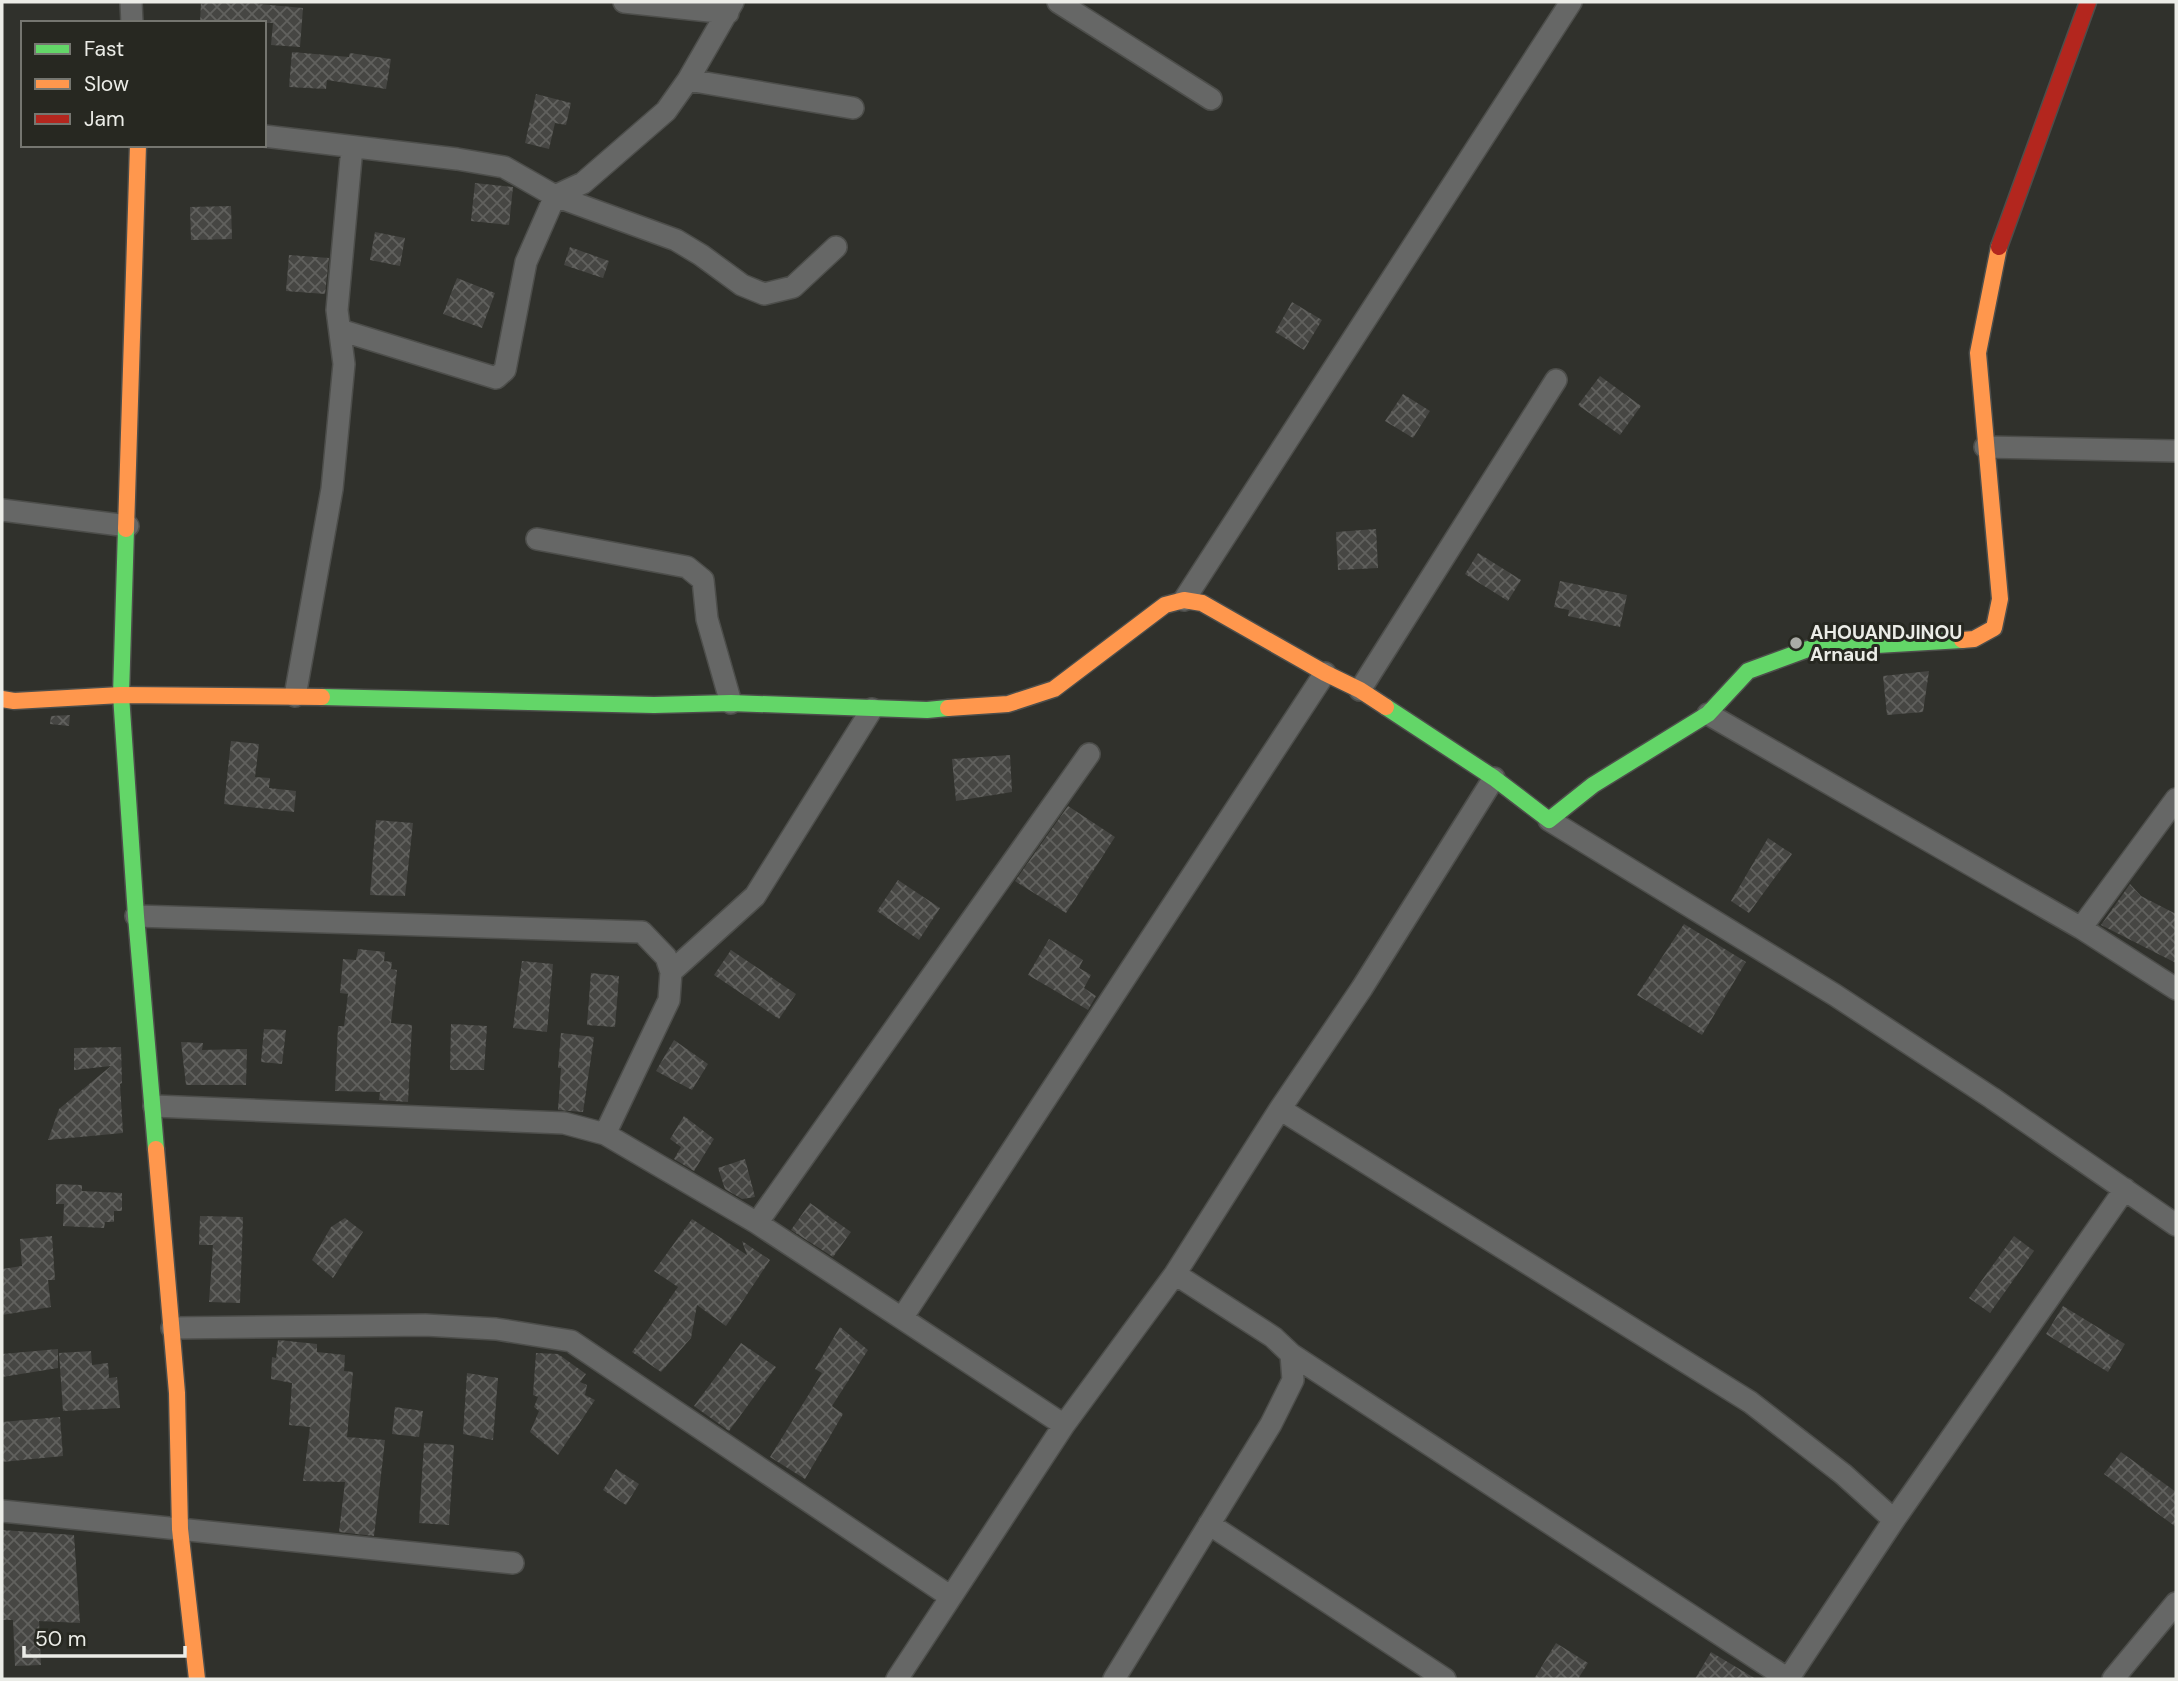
<svg xmlns="http://www.w3.org/2000/svg" width="2178" height="1681" viewBox="0 0 2178 1681" font-family="'DM Sans',sans-serif">
<style>
.building{fill:url(#building-cross-hatch)}
.lines{fill:none;stroke-linecap:round;stroke-linejoin:round}
.street-casing{stroke:#4d4e4b;stroke-width:24}
.fast-casing{stroke:#4d4e4b;stroke-width:19}
.slow-casing{stroke:#4d4e4b;stroke-width:19}
.jam-casing{stroke:#4d4e4b;stroke-width:19}
.street{stroke:#666766;stroke-width:21}
.fast{stroke:#63d668;stroke-width:16}
.slow{stroke:#ff974d;stroke-width:16}
.jam{stroke:#b3261e;stroke-width:16}
.poi-dot{fill:#aaaba6;stroke:#272821;stroke-width:2.5}
.labels{text-anchor:middle;dominant-baseline:central;stroke-width:6;stroke-linejoin:round;paint-order:stroke}
.poi-label{font-size:19px;font-weight:bold;fill:#ebece7;stroke:#272821;text-anchor:start}
</style>
<defs>
<pattern id="building-cross-hatch" width="8" height="8" patternUnits="userSpaceOnUse" patternTransform="scale(1.75)"><rect width="8" height="8" fill="#464643"/><path d="M0 0l8 8M0 8l8-8" fill="none" stroke="#61615e"/></pattern>
</defs>
<rect width="100%" height="100%" fill="#30312c"/>
<path class="building" d="M201 2H259V4L303 8 300 47 271 45 273 23H200Z
M292 52 349 57 350 53 391 59 386 89 327 80 326 89 289 87Z
M536 94 571 103 566 125 555 123 549 149 525 143Z
M475 183 513 187 509 225 471 221Z
M231 206 232 239 191 240 190 207Z
M375 232 405 238 400 266 370 260Z
M570 247 609 261 603 278 564 265Z
M289 255 329 258 325 294 286 291Z
M457 278 495 293 482 328 443 314Z
M1292 302 1322 320 1304 350 1275 332Z
M1600 376 1641 406 1620 435 1578 405Z
M1403 394 1430 411 1413 438 1385 421Z
M1376 529 1378 568 1338 570 1336 532Z
M1478 553 1521 580 1508 601 1465 574Z
M1560 581 1627 595 1620 627 1568 616 1569 610 1554 607Z
M1929 671 1923 712 1887 715 1883 676Z
M70 715 69 726 50 724 51 716Z
M231 741 259 744 255 777 270 778 269 788 296 791 294 812 224 804Z
M1010 755 1012 792 956 801 952 759Z
M1068 806 1115 837 1066 913 1015 881Z
M376 820 413 823 405 896 370 895Z
M1768 838 1792 854 1749 913 1731 901Z
M898 880 940 908 919 940 877 911Z
M2130 884 2141 896 2176 914V963L2101 925Z
M1684 924 1746 962 1702 1035 1637 995Z
M1049 939 1083 960 1079 968 1091 975 1084 988 1096 996 1088 1010 1028 975Z
M358 949 385 952 384 961 392 962 391 969 397 970 391 1023 412 1025 408 1102 379 1100 380 1092 335 1091 338 1026H344L348 994 340 993 343 959 356 960Z
M731 950 796 994 779 1019 714 975Z
M522 961 553 964 547 1032 513 1028Z
M591 973 619 976 615 1027 587 1025Z
M451 1024 487 1026 484 1070H450Z
M264 1029 286 1030 282 1064 261 1062Z
M561 1033 594 1037 583 1112 558 1110 561 1068H558Z
M674 1040 708 1064 692 1090 656 1071Z
M181 1042 203 1043 202 1050 247 1049 246 1085H186Z
M121 1047 122 1083 120 1084 123 1133 48 1140 59 1109 111 1066 74 1070V1048Z
M684 1116 714 1139 694 1171 674 1159 681 1147 670 1139Z
M745 1159 755 1197 742 1199 725 1189 718 1168Z
M56 1184 82 1185V1191L122 1193V1211H114V1222H105L104 1228 63 1226 64 1204H56Z
M810 1203 851 1232 833 1257 791 1230Z
M200 1216 243 1217 240 1303 209 1302 213 1245H199Z
M345 1218 363 1232 333 1278 312 1260 331 1227Z
M692 1219 747 1255 742 1241 770 1260 726 1326 697 1305 691 1338 661 1372 632 1352 678 1287 654 1271Z
M52 1236 55 1280H48L51 1307 2 1315V1269L22 1266 20 1239Z
M2014 1236 2034 1251 1990 1313 1969 1298Z
M2063 1306 2125 1344 2108 1372 2046 1334Z
M840 1327 868 1350 832 1406 843 1414 805 1479 770 1457 822 1373 815 1369Z
M278 1340 317 1344V1352L345 1355 344 1371 353 1372 347 1437 385 1440 374 1536 339 1532 345 1482 303 1481 310 1427 289 1425 292 1383 271 1379 272 1357 276 1358Z
M741 1343 776 1367 729 1431 694 1406Z
M58 1349V1368L2 1377V1354Z
M91 1351 92 1365 108 1363 109 1378 117 1377 120 1408 63 1411 59 1353Z
M536 1353 558 1354 586 1374 580 1382 587 1385 585 1395 595 1400 558 1455 530 1432 539 1411 534 1407 538 1397 533 1395Z
M467 1373 498 1378 493 1440 463 1434Z
M395 1407 423 1411 419 1437 392 1434Z
M60 1417 63 1456 2 1462V1422Z
M424 1443 454 1445 449 1525 419 1523Z
M2121 1452 2176 1492V1527L2104 1474Z
M616 1469 639 1484 626 1505 603 1490Z
M2 1530 74 1535 80 1623 39 1621 41 1665 15 1666 13 1620H2Z
M1556 1643 1588 1663 1578 1679H1534Z
M1711 1652 1756 1679H1695Z"/>
<g class="lines">
<g class="street-casing">
<path id="street" d="M131 2 132 23
M624 2 728 13
M1058 2 1211 99
M688 80 853 108
M264 136 457 159 504 167 555 196 583 183 666 111 688 80 733 2
M340 330 496 378 505 370 526 262 555 196 676 240 701 255 742 285 764 294 793 287 836 247
M1985 447 2176 451
M2 510 128 526
M537 539 687 567 703 580 707 619 731 703
M1184 600 1571 2
M1360 690 1556 380
M295 696 332 489 344 364 337 310 352 147
M1708 714 2081 928 2176 989
M1549 820 1835 995 1992 1098 2176 1225
M136 916 642 932 666 957 671 972 669 1000 605 1134
M2081 928 2176 799
M671 972 755 896 872 709
M154 1106 564 1123 605 1134 757 1223 1064 1425
M1280 1109 1750 1402 1843 1474 1894 1520
M757 1223 1089 754
M902 1318 1325 673
M172 1328 425 1325 496 1329 571 1341 951 1597
M1291 1354 1788 1679
M2 1511 513 1563
M1209 1524 1445 1679
M897 1679 1064 1425 1175 1274 1280 1109 1362 988 1494 778
M1114 1679 1271 1424 1293 1380 1291 1354 1273 1337 1175 1274
M1788 1679 1894 1520 2125 1189
M2113 1679 2176 1603"/>
</g>
<g class="fast-casing">
<path id="fast" d="M126 529 121 695 136 916 156 1149
M322 697 654 705 731 703 927 710 948 708
M1386 707 1494 778 1549 820 1593 785 1708 714 1748 671 1808 649 1962 640"/>
</g>
<g class="slow-casing">
<path id="slow" d="M126 529 138 145
M1962 640 1974 639 1994 628 2000 599 1978 353 1999 247
M2 699 14 701 121 695 322 697
M948 708 1008 704 1054 689 1165 605 1184 600 1202 603 1325 673 1360 690 1386 707
M156 1149 177 1393 180 1529 197 1679"/>
</g>
<g class="jam-casing">
<path id="jam" d="M1999 247 2088 2"/>
</g>
<use href="#street" class="street"/>
<use href="#fast" class="fast"/>
<use href="#slow" class="slow"/>
<use href="#jam" class="jam"/>
</g>
<circle class="poi-dot" cx="1796" cy="643" r="7"/>
<g class="labels">
<g class="poi-label">
<text x="1810" y="632">AHOUANDJINOU<tspan x="1810" dy="22">Arnaud</tspan></text>
</g>
</g>
<rect width="2178" height="1681" fill="none" stroke="#ebece7" stroke-width="7"/>
<rect x="21" y="21" width="245" height="126" fill="#272821" stroke="#757670" stroke-width="2"/>
<rect x="35" y="44" width="35" height="10" fill="#63d668" stroke="#757670" stroke-width="2"/>
<text x="84" y="56" font-size="21" fill="#ebece7">Fast</text>
<rect x="35" y="79" width="35" height="10" fill="#ff974d" stroke="#757670" stroke-width="2"/>
<text x="84" y="91" font-size="21" fill="#ebece7">Slow</text>
<rect x="35" y="114" width="35" height="10" fill="#b3261e" stroke="#757670" stroke-width="2"/>
<text x="84" y="126" font-size="21" fill="#ebece7">Jam</text>
<path d="M24 1646v10h161v-10" fill="none" stroke="#ebece7" stroke-width="3.5"/>
<text x="35" y="1646" font-size="21" fill="#ebece7" stroke="#272821" stroke-width="5" paint-order="stroke">50 m</text>
</svg>
